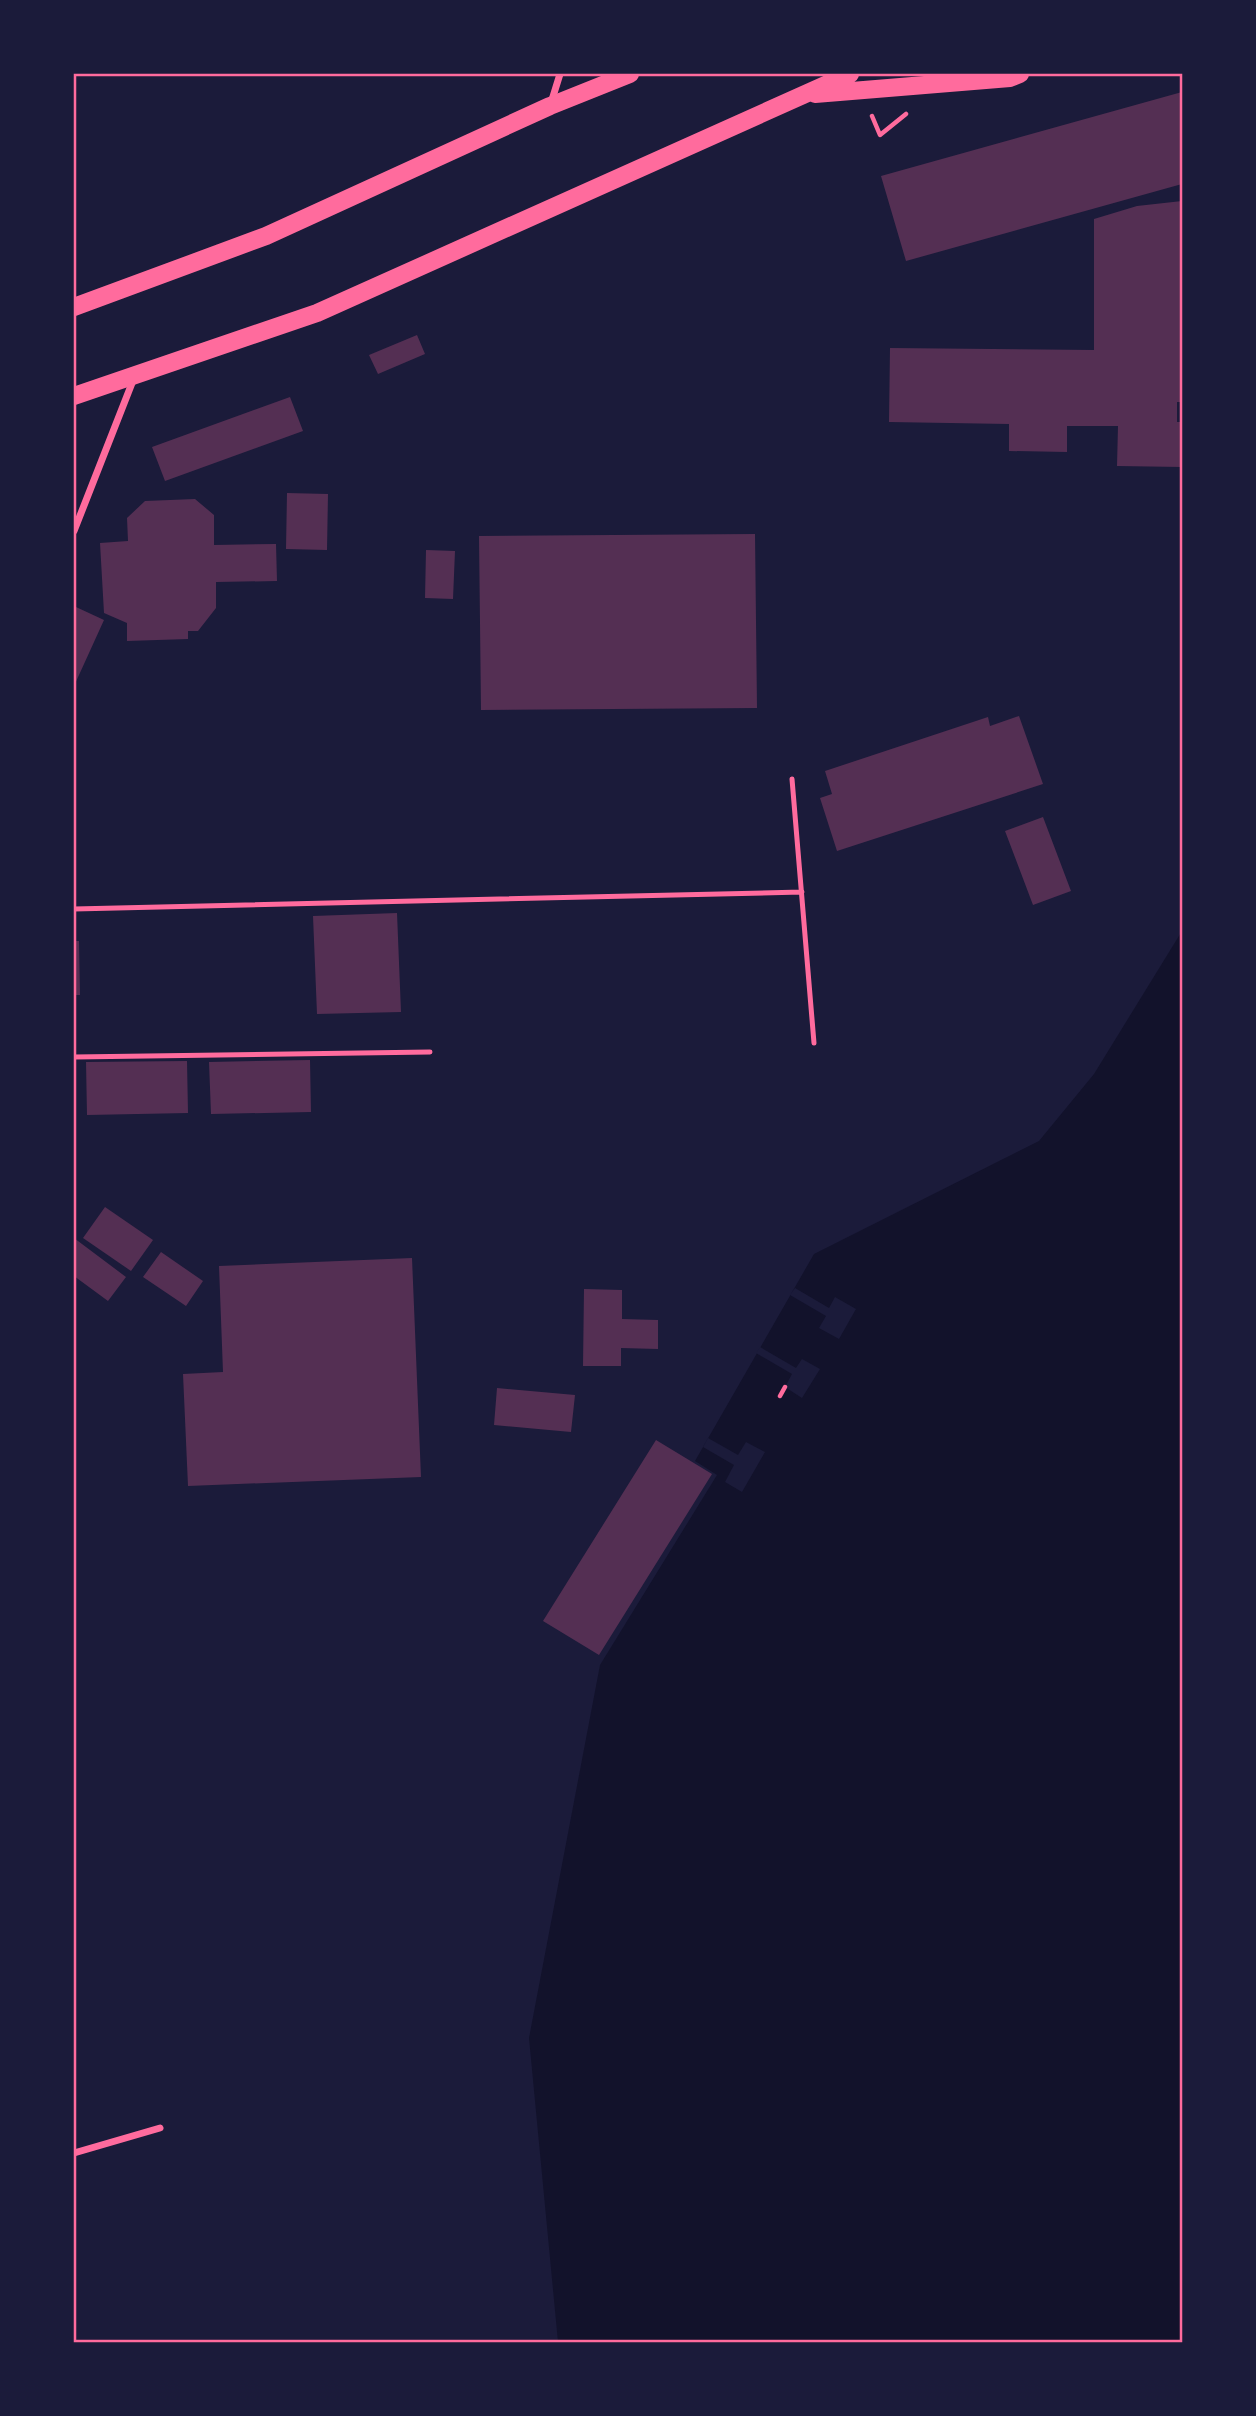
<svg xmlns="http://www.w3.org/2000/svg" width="1256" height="2416" viewBox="0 0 1256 2416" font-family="Helvetica,sans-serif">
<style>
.water{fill:#12122b}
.pier{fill:#1b1b3a}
.building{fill:#542f53}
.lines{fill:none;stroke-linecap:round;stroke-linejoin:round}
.path{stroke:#ff6b9d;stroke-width:4.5}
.service{stroke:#ff6b9d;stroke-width:5}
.minor{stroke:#ff6b9d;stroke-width:7}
.primary{stroke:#ff6b9d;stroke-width:18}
.neatline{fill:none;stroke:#ff6b9d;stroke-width:2.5}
</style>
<rect width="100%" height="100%" fill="#1b1b3a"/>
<path class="water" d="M1182 931V2342H558L529 2038 600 1665 717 1475 695 1461 814 1254 1039 1141 1094 1074Z"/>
<path class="pier" d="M795 1288 829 1308 835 1297 856 1309 839 1339 819 1328 826 1316 790 1295Z
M760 1347 796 1368 802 1359 820 1369 802 1398 785 1387 792 1374 756 1353Z
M708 1438 738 1455 746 1442 765 1452 742 1492 725 1482 734 1465 703 1447Z"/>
<path class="building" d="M1182 92V184L906 261 881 176Z
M1182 201V402H1177V422H1182V467L1117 466 1118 426H1067V452L1009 451V424L889 422 890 348 1094 350V219L1137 206Z
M417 335 425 354 378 374 369 355Z
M290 397 303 431 165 481 152 447Z
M287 493 328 494 327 550 286 549Z
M195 499 214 515V545L276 544 277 581 216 582V608L198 631H188V639L127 641V623L104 613 100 543 128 541 127 518 145 501Z
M755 534 757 708 481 710 479 536Z
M426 550 455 551 453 599 425 598Z
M76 607 104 620 74 686V613Z
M1019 716 1043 784 837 851 820 798 832 794 825 771 988 717 990 726Z
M1043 817 1071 891 1033 905 1005 831Z
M397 913 401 1012 317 1014 313 916Z
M74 941H79L80 995H74Z
M310 1060 311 1112 211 1114 209 1062Z
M187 1061 188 1113 87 1115 86 1062Z
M105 1207 153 1240 131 1271 83 1238Z
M74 1238 126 1277 108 1301 74 1276Z
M161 1252 203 1281 186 1306 143 1277Z
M412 1258 421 1477 188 1486 183 1374 223 1372 219 1266Z
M584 1289 622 1290V1319L658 1320V1349L621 1348V1366H583Z
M497 1388 575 1395 571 1432 494 1425Z
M656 1440 712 1474 599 1655 543 1621Z"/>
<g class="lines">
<path class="path" d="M872 116 880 135 906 114
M780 1396 785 1387"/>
<path class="service" d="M792 779 814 1043
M74 909 802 892
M74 1057 430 1052"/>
<path class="minor" d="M551 103 560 74
M74 531 134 378
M74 2153 160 2128"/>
<path class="primary" d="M815 94 1010 78 1020 74
M74 307 266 236 550 106 630 74
M74 396 317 313 850 74"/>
</g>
<rect width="1256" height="2416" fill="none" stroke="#1b1b3a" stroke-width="150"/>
<rect x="75" y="75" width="1106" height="2266" class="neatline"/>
</svg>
